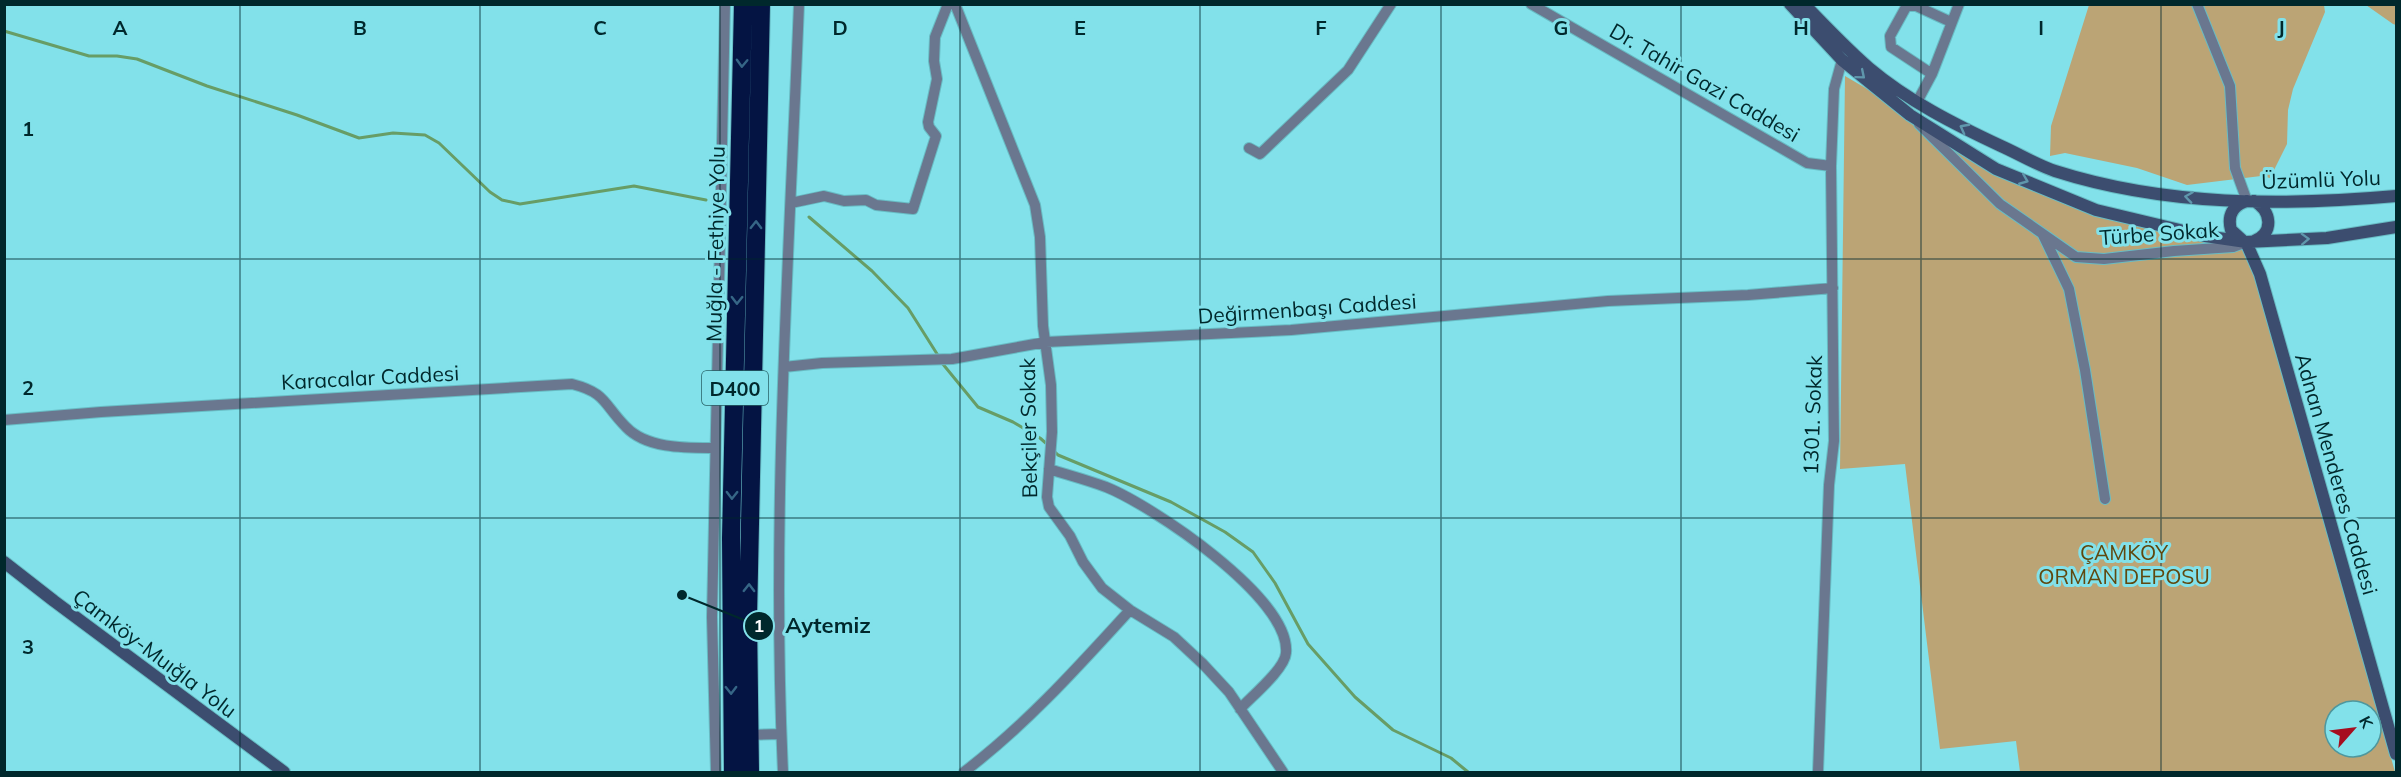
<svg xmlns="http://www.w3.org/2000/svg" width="2401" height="777" viewBox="0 0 2401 777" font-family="Mulish,sans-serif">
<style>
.green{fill:#bba475;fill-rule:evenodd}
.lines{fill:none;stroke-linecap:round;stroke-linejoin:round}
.stream{stroke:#679d66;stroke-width:3}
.street-casing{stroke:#68bcc4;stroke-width:12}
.secondary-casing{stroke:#68bcc4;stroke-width:14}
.highway-casing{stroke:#68bcc4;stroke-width:20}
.street{stroke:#6a778f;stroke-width:10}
.secondary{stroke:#3c4d6f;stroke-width:12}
.highway{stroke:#041443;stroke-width:18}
.oneway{stroke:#366686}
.oneway2{stroke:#5f97ac}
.grid{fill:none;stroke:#00282c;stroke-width:1.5;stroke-opacity:0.55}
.labels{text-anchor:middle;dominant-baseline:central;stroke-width:6;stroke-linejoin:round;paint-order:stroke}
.shield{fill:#82e1ea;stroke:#276065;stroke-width:1.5}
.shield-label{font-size:20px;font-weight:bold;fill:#00282c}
.street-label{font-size:21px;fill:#00282c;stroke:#82e1ea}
.park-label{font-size:21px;fill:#60480f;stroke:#82e1ea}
.grid-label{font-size:20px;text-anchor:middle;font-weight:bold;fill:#00282c;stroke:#82e1ea;stroke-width:6;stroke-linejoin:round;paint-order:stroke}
.leader{fill:none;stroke:#00282c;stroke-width:2}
.callout-dot{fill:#00282c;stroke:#82e1ea;stroke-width:2}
.mark-label{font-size:18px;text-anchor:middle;font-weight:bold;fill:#fff}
.callout-label{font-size:22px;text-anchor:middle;font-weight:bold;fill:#00282c;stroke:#82e1ea;stroke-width:6;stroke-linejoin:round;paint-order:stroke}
</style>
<rect width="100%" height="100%" fill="#82e1ea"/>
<path class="green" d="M2089 5H2324L2325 12 2293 89 2288 110 2287 144 2270 178 2261 176 2187 185 2137 168 2065 153 2050 156 2051 126Z
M2366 5H2396V25L2393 24Z
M1845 76 2061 202 2246 242 2395 772H2020L2016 741 1940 749 1905 464 1840 469ZM2335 711H2371V747H2335Z"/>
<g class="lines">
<path class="stream" d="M4 31 89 56H117L137 59 207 86 297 115 359 138 393 133 425 135 439 143 490 192 502 200 520 204 634 186 706 200
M809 217 872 271 908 308 939 357
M942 363 978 407 1013 422 1040 438 1048 445
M1053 450 1058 455 1171 502 1225 532 1253 552 1275 583 1308 644 1355 697 1393 730 1451 758 1468 772"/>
<g class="street-casing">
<path id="street" d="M955 4 1035 205 1040 237 1043 326 1051 385 1052 432 1047 497 1049 507 1070 536 1083 562 1102 588 1130 610 1174 637 1203 664 1229 692 1283 772
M1531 4 1807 163 1831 166
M2197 4 2230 86 2235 168 2247 201
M1932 74 1891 47 1890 36 1906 7 1914 5 1951 22
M1917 102 1932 74 1959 4
M1919 124 2000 204 2076 257 2104 259 2174 251 2233 247 2246 242
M1249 148 1260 154 1348 70 1391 4
M791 203 824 196 844 201 866 200 876 205 913 209 936 136 929 127 928 122 937 79 934 61 935 37 948 4
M2043 235 2069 289 2085 370 2105 499
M784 367 822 363 952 359 1046 342 1291 330 1608 301 1748 295 1833 288
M4 420 101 412 572 384C607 393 603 404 626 427 647 449 686 448 715 448
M1049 469C1068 475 1087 480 1106 487 1151 505 1291 598 1286 653 1285 669 1251 697 1240 709
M748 735 781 734
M716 772 712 617 725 4
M783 772C771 517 789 260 799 4
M964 772C1026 725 1078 667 1130 610
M1818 772 1829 485 1834 441 1831 166 1834 89 1842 60"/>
</g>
<g class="secondary-casing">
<path id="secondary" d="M1790 4 1842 60 1910 115 1996 169 2096 210 2205 236 2246 242 2327 238 2396 227
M1804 4C1825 26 1846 48 1869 68 1908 101 1956 125 2001 146 2019 154 2037 165 2055 171 2165 206 2283 206 2396 196
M2254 201C2271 210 2275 233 2254 241
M2242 240 2231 230C2227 215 2233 205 2247 201
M2246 242 2260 274 2396 754
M4 562 54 601 284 772"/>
</g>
<g class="highway-casing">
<path id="highway" d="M733 772 731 538 743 4
M750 772 748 618 761 4"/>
</g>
<use href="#street" class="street"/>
<use href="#secondary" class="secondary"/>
<use href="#highway" class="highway"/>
</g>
<defs><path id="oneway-chevron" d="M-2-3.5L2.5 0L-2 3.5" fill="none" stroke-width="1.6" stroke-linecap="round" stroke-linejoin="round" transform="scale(1.5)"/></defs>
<g class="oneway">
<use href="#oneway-chevron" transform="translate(742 63) rotate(92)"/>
<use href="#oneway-chevron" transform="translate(756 225) rotate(-89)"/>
<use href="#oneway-chevron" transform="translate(737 300) rotate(91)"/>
<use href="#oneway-chevron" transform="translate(732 495) rotate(91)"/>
<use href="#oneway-chevron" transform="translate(749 588) rotate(-89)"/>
<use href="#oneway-chevron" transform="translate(731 690) rotate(89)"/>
</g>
<g class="oneway2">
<use href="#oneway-chevron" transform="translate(1861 75) rotate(40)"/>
<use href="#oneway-chevron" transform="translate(1964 128) rotate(-152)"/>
<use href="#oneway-chevron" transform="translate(2024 180) rotate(22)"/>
<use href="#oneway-chevron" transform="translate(2189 197) rotate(-172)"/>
<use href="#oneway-chevron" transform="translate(2305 239) rotate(-2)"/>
</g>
<path class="grid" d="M240 4V772M480 4V772M720 4V772M960 4V772M1200 4V772M1441 4V772M1681 4V772M1921 4V772M2161 4V772M4 259H2396M4 518H2396"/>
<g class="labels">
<rect class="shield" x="702" y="371" width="66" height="34" rx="4.5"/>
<g class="shield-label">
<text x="735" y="388">D400</text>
</g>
<g class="street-label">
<text transform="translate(1705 82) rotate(30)">Dr. Tahir Gazi Caddesi</text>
<text transform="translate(2321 179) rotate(-2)">Üzümlü Yolu</text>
<text transform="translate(2159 233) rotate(-4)">Türbe Sokak</text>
<text transform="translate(715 244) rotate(-89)">Muğla - Fethiye Yolu</text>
<text transform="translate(1307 308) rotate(-4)">Değirmenbaşı Caddesi</text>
<text transform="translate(370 377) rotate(-3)">Karacalar Caddesi</text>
<text transform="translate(1812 415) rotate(-88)">1301. Sokak</text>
<text transform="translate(1028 428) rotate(-91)">Bekçiler Sokak</text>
<text transform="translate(2337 474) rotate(74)">Adnan Menderes Caddesi</text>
<text transform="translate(155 653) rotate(37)">Çamköy-Muığla Yolu</text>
</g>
<g class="park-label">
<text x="2124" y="552">ÇAMKÖY<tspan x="2124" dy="24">ORMAN DEPOSU</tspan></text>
</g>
</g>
<g class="grid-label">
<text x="120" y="35">A</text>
<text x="360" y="35">B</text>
<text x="600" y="35">C</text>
<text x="840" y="35">D</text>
<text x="1080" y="35">E</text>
<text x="1321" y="35">F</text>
<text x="1561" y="35">G</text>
<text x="1801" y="35">H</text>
<text x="2041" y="35">I</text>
<text x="2281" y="35">J</text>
<text x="28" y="136">1</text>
<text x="28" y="395">2</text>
<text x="28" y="654">3</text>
</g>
<path class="leader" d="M682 595L759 626"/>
<g class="callout-dot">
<circle cx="682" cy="595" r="6"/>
<circle cx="759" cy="626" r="15"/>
</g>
<g class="mark-label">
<text x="759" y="632">1</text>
</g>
<g class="callout-label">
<text x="828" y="633">Aytemiz</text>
</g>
<rect width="2401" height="777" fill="none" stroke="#00282c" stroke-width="12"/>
<g transform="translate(2353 729) rotate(62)"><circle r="28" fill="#82e1ea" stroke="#4e979e" stroke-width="1.5"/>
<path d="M0-4.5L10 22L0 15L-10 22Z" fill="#a60d1f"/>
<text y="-9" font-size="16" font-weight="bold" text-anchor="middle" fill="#00282c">K</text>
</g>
</svg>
